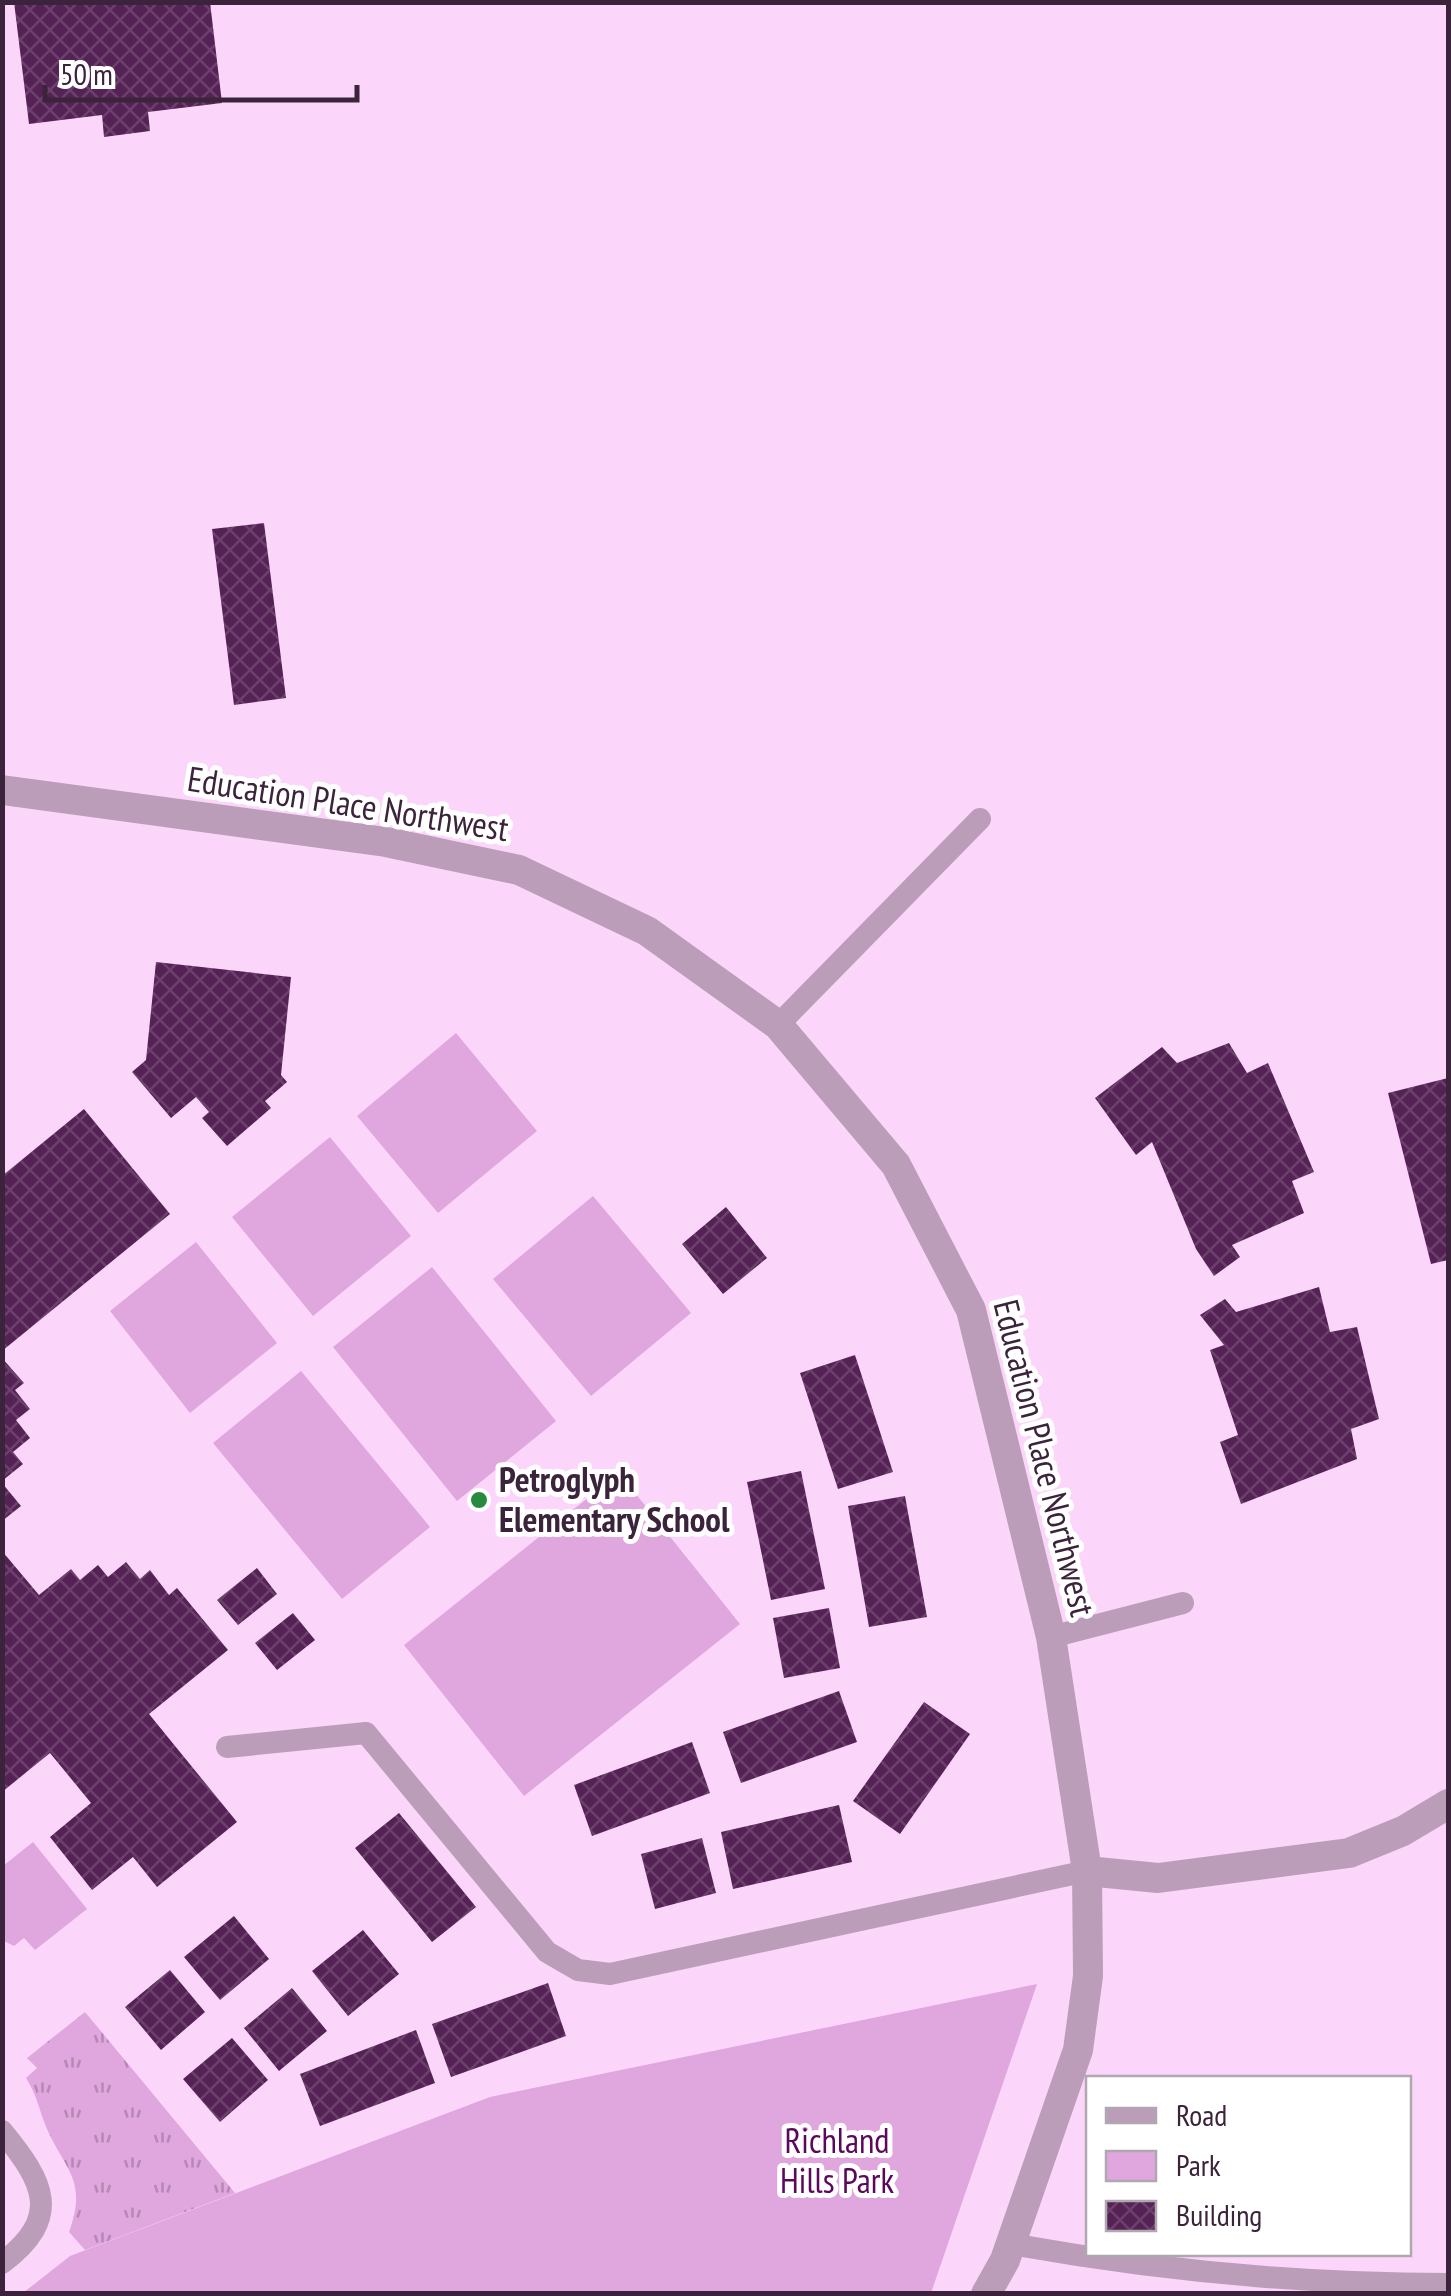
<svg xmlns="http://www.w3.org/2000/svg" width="1451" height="2296" font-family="'PT Sans Narrow',sans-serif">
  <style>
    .grass { fill: url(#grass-tufts) }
    .green { fill: #e0a6de }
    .building { fill: url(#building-cross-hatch) }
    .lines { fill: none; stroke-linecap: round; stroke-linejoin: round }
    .service { stroke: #bb9dba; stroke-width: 22 }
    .minor { stroke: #bb9dba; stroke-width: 30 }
    .poi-dot { fill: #278a3e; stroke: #fff; stroke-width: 4 }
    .labels { text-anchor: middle; stroke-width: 10; stroke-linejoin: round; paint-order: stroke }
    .street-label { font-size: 35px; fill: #3b243b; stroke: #fff }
    .poi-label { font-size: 35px; font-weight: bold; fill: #3b243b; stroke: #fff; text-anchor: start }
    .park-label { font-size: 35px; fill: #5b075c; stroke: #fff }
  </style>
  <defs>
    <pattern id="grass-tufts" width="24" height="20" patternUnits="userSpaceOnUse" patternTransform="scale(2.5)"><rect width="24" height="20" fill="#e0a6de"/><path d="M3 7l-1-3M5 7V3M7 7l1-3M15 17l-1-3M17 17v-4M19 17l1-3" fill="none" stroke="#b787b5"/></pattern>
    <pattern id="building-cross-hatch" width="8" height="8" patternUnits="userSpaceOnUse" patternTransform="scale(2.5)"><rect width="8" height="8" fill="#525"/><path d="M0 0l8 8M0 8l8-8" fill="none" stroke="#6b416b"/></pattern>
  </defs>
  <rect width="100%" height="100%" fill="#fcd6fa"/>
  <path class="grass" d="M85 2012 235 2193 85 2250 69 2232C88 2180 65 2170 47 2129 39 2110 37 2095 26 2078L37 2068 27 2058Z"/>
  <path class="green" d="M456 1033 537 1131 438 1213 357 1116Z
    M330 1137 411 1236 313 1316 232 1217Z
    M593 1196 691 1313 591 1396 493 1279Z
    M196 1242 277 1343 190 1413 110 1311Z
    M432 1267 556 1421 457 1501 333 1347Z
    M301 1371 430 1527 342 1599 213 1443Z
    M619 1473 740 1624 524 1796 404 1645Z
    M33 1842 87 1909 35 1950 24 1938 14 1946 2 1940 3 1866Z
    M1037 1984 931 2293H23L70 2256 490 2097Z"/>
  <path class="building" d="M14 2H210L222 103 148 112 150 131 104 137 102 115 29 124Z
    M264 523 286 698 234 705 212 529Z
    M156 962 291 977 281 1075 287 1082 265 1101 271 1108 227 1146 202 1118 209 1112 196 1097 171 1118 132 1072 146 1060Z
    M1229 1043 1247 1073 1268 1063 1314 1172 1292 1181 1304 1213 1232 1245 1240 1257 1214 1276 1196 1249 1152 1142 1136 1155 1095 1098 1162 1047 1177 1063Z
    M1448 1078V1260L1431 1264 1388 1093Z
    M84 1109 170 1214 2 1351V1176Z
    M726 1207 767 1258 723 1294 682 1244Z
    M1319 1287 1330 1332 1357 1327 1379 1419 1351 1429 1357 1459 1241 1504 1220 1442 1238 1435 1210 1350 1224 1345 1200 1315 1225 1299 1236 1312Z
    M855 1355 893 1472 838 1489 800 1373Z
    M2 1358 24 1383 15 1390 30 1409 16 1420 30 1438 13 1452 23 1464 2 1481Z
    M801 1471 825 1589 771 1600 747 1482Z
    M2 1483 21 1506 2 1521Z
    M905 1496 927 1617 869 1627 848 1506Z
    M2 1551 39 1595 71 1569 80 1580 98 1565 108 1577 126 1562 140 1579 150 1570 169 1595 177 1588 228 1650 149 1714 237 1822 157 1887 133 1857 92 1890 50 1837 91 1803 50 1753 2 1792Z
    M257 1568 277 1594 238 1625 217 1600Z
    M829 1608 840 1668 784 1678 773 1618Z
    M293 1613 315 1640 277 1670 255 1643Z
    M839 1691 857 1742 741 1783 723 1732Z
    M924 1702 970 1734 900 1834 853 1801Z
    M692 1742 710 1793 592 1836 574 1785Z
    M839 1805 852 1862 733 1889 721 1832Z
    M399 1813 476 1907 432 1942 355 1848Z
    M702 1838 716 1893 655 1909 641 1854Z
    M234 1916 269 1959 220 2000 184 1957Z
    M363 1930 399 1974 348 2016 312 1971Z
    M170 1970 205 2012 161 2050 125 2007Z
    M548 1983 566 2036 451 2077 432 2024Z
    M292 1988 327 2031 279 2071 244 2028Z
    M416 2030 435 2083 320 2126 300 2074Z
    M232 2038 268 2080 220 2122 183 2079Z"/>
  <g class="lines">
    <path class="service" d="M778 1025 980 819
      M1051 1637 1183 1603
      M227 1747 366 1733 547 1952 578 1970 610 1974 1087 1871
      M2 2131C44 2182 63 2217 2 2263
      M1011 2244C1154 2270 1303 2284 1448 2284"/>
    <path class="minor" d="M2 790 386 842 519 870 647 931 778 1025 896 1165 971 1310 1051 1637 1087 1871 1088 1976 1078 2050 1005 2260 986 2294
      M1087 1871 1158 1878 1349 1853 1403 1831 1448 1804"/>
  </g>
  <circle class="poi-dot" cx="479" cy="1500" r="10"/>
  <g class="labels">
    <g class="street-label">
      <text transform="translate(348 804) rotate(9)" y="12">Education Place Northwest</text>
      <text transform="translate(1044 1458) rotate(76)" y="12">Education Place Northwest</text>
    </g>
    <g class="poi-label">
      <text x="499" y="1492">Petroglyph<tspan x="499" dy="40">Elementary School</tspan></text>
    </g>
    <g class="park-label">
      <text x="837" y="2153">Richland<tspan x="837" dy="40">Hills Park</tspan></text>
    </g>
  </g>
  <rect width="1451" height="2296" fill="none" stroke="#3b243b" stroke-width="10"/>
  <rect x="1086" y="2076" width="325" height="180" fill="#ffffff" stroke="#b1a7b1" stroke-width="2.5"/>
  <rect x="1106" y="2108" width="50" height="15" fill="#bb9dba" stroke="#b1a7b1" stroke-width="2.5"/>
  <text x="1176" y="2126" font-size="30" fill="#3b243b">Road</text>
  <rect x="1106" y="2151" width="50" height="30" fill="#e0a6de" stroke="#b1a7b1" stroke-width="2.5"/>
  <text x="1176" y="2176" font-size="30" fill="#3b243b">Park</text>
  <rect x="1106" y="2201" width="50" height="30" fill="url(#building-cross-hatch)" stroke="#b1a7b1" stroke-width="2.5"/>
  <text x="1176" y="2226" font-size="30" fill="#3b243b">Building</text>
  <path d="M45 85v15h312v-15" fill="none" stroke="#3b243b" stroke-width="5"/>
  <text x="60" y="85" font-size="30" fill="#3b243b" stroke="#ffffff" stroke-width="8" paint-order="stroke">50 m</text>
</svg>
